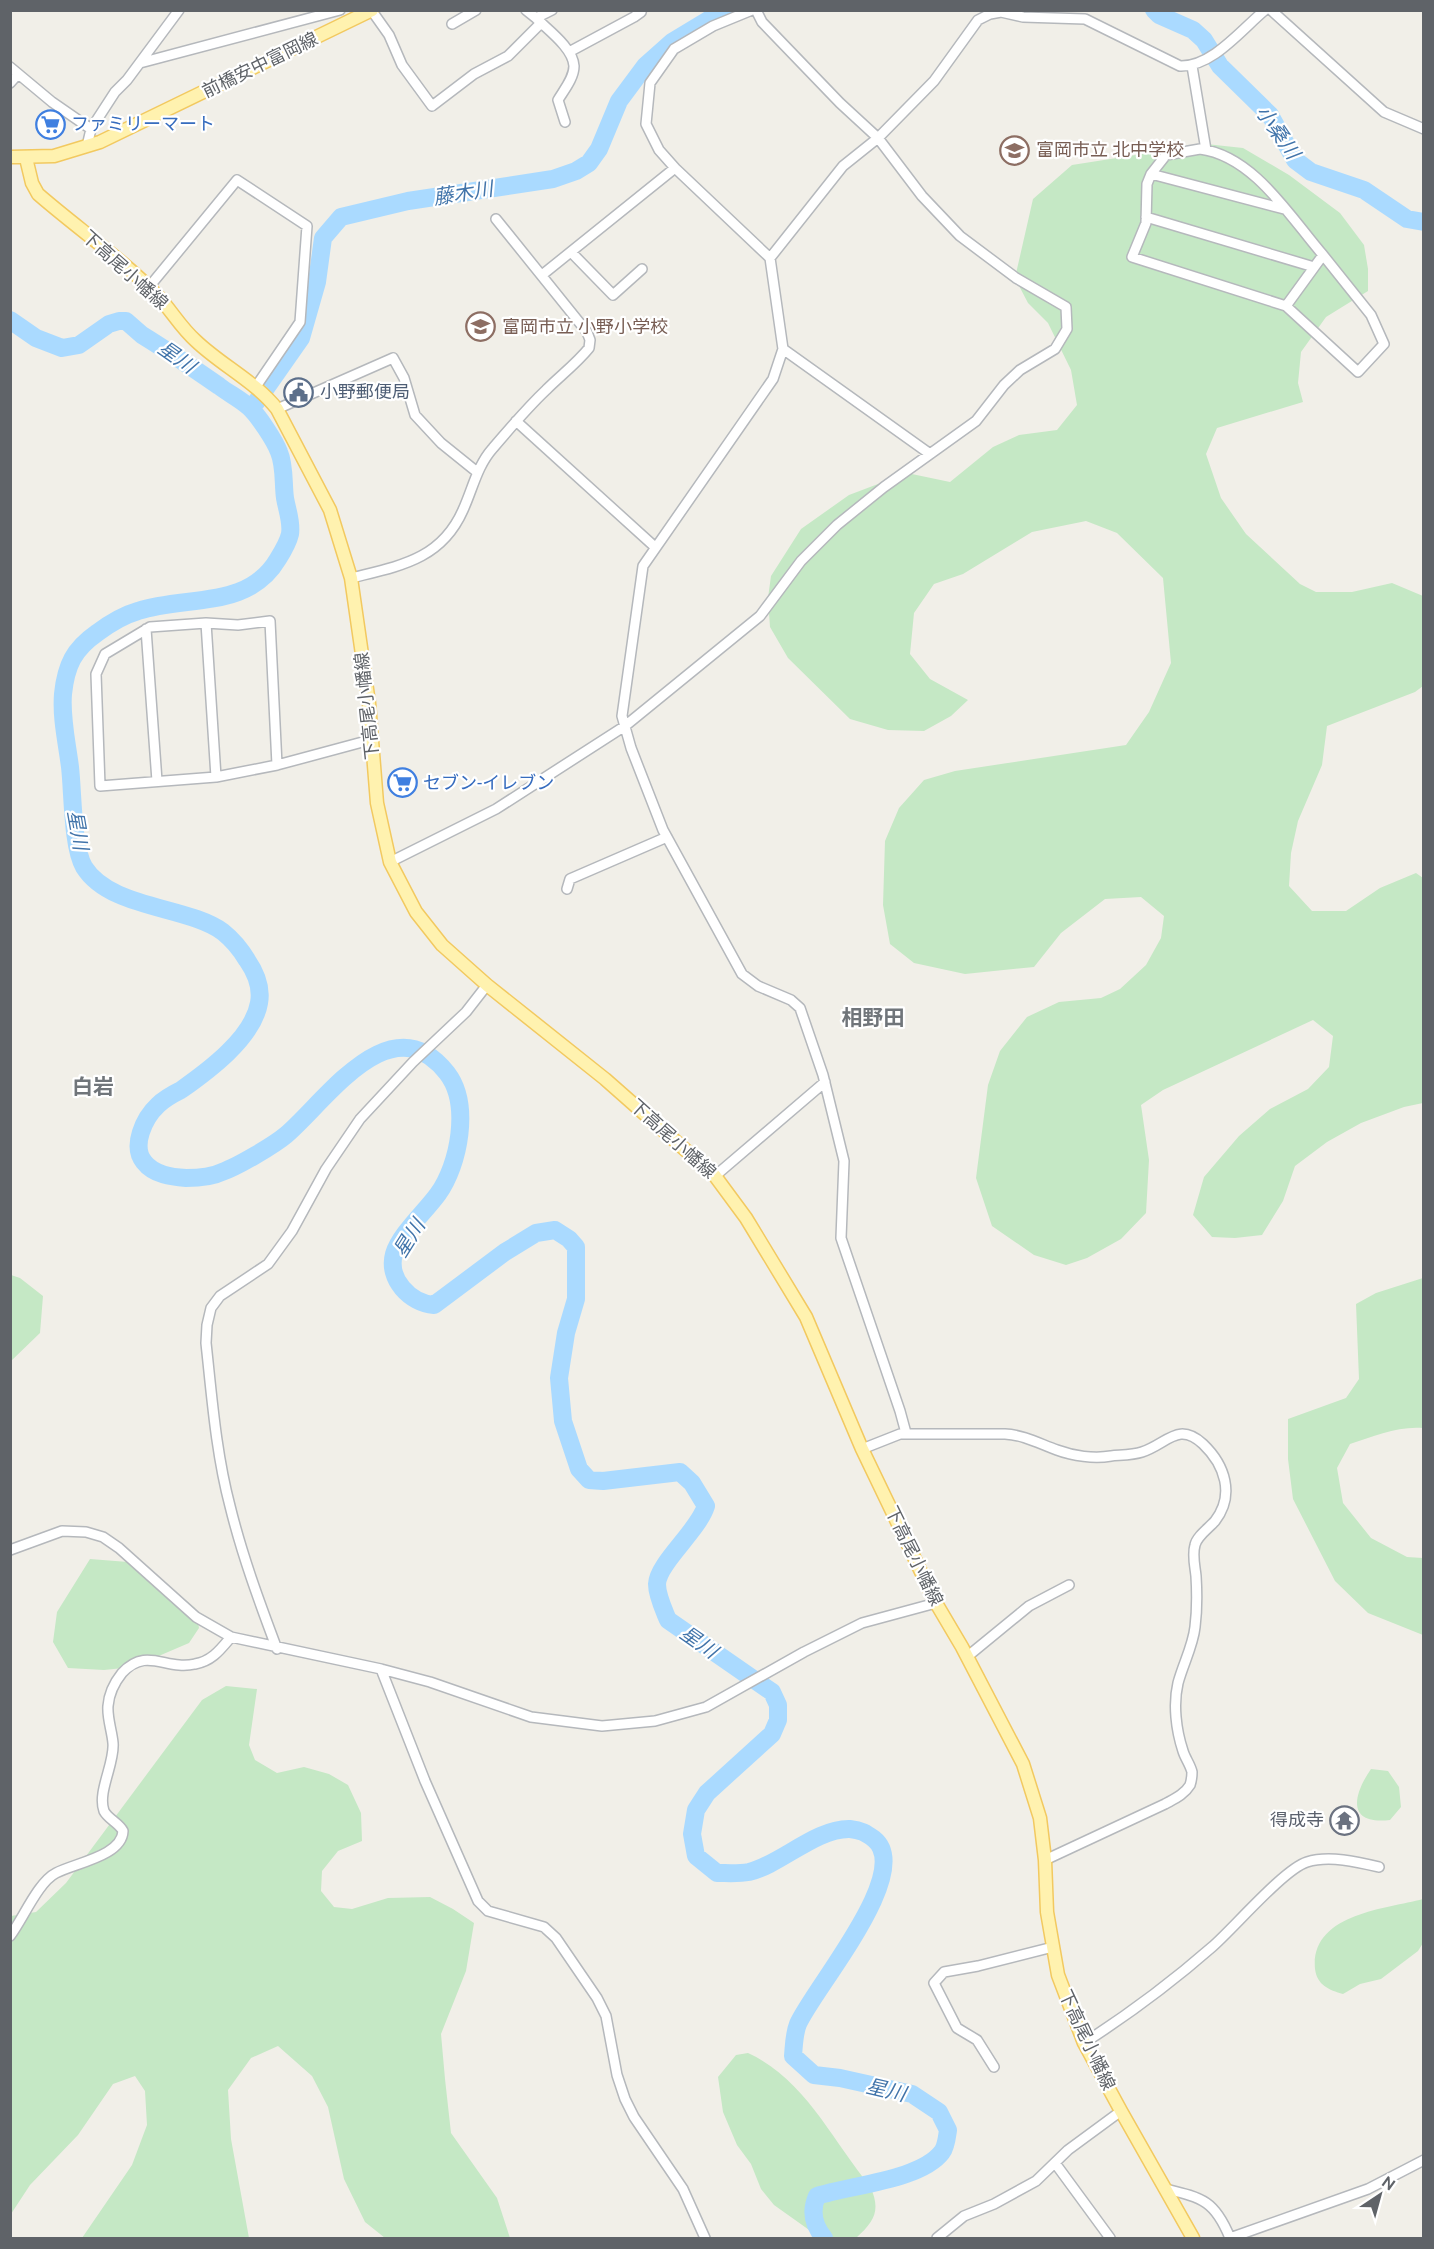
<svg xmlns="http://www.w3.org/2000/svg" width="1434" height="2249" font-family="Ubuntu,'Noto Sans JP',sans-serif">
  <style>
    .green { fill: #c5e8c5 }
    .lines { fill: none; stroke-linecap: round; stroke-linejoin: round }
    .river { stroke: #aadaff; stroke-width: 18 }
    .minor-casing { stroke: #b5b8bc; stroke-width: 12 }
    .major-casing { stroke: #f2c960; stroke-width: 15 }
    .minor { stroke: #fff; stroke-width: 9 }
    .major { stroke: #fff2af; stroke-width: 12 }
    .labels { text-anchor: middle; stroke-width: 4.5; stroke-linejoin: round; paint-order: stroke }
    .street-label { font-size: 18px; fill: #5f6368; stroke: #fff }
    .shop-label { font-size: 18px; fill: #366cbe; stroke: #fff; text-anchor: start }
    .education-label { font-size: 18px; fill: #785e54; stroke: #fff; text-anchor: start }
    .service-label { font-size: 18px; fill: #4e5e75; stroke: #fff; text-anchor: start }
    .worship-label { font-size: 18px; fill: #5b616d; stroke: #fff; text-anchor: end }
    .water-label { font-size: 20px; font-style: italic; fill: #4174aa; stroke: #fff }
    .quarter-label { font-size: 21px; font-weight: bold; fill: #70757a; stroke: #fff }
  </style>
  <rect width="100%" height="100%" fill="#f1efe8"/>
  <path class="green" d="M1206 144 1243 148 1289 175 1340 213 1364 245 1368 269V291L1326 317 1301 352 1298 383 1303 402 1217 428 1206 454 1221 498 1246 534 1300 584 1316 592H1352L1392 583 1423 596V686L1415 692 1327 726 1322 765 1298 821 1291 853 1289 886 1312 911H1346L1380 888 1416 873 1423 878V1103L1404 1107 1361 1123 1327 1142 1295 1166 1283 1201 1262 1235 1235 1238 1212 1237 1193 1215 1204 1177 1239 1136 1270 1109 1308 1089 1329 1067 1333 1036 1313 1020 1163 1090 1141 1105 1149 1160 1146 1213 1121 1239 1087 1258 1066 1265 1034 1255 992 1226 976 1178 988 1085 1000 1051 1027 1017 1059 1002 1101 998 1120 989 1146 965 1161 938 1164 916 1141 897 1105 899 1061 933 1034 967 965 974 914 963 890 944 883 905 885 841 899 808 924 780 955 771 1126 745 1149 712 1171 663 1163 578 1117 533 1086 521 1032 532 963 574 934 584 914 613 910 654 930 679 968 700 951 716 924 731 888 730 850 719 788 658 770 627 768 598 771 576 801 529 849 495 907 473 950 482 993 447 1019 435 1057 430 1077 405 1071 370 1048 323 1028 303 1015 278 1033 199 1072 165Z
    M11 1275 20 1278 43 1296 40 1333 11 1361Z
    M1423 1278V1428C1398 1426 1374 1436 1350 1444L1337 1468 1343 1503 1371 1538 1407 1557 1423 1558V1635L1368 1613 1335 1581 1293 1499 1288 1459V1419L1346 1398 1359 1379 1356 1304 1376 1293Z
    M90 1559 128 1562 167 1585 195 1608 199 1628 189 1643 133 1667 104 1670 68 1668 53 1642 57 1612Z
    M226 1686 257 1689 249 1745 255 1760 277 1773 304 1767 329 1774 348 1785 361 1813 362 1841 338 1851 322 1871 321 1891 334 1907 352 1909 388 1898 430 1897 453 1909 474 1923 466 1971 441 2034 445 2079 451 2133 497 2198 510 2238H385L365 2222 344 2179 328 2107 312 2076 278 2046 251 2058 228 2090 231 2139 249 2238H82L132 2165 147 2125 145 2091 135 2076 113 2084 78 2135 30 2185 11 2214V1916L36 1912 66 1883 202 1700Z
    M1371 1769 1388 1771 1399 1787 1401 1807 1390 1820C1346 1825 1353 1795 1371 1769Z
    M1423 1899V1943L1418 1951 1381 1979 1360 1984 1343 1994C1329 1990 1317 1985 1315 1969 1310 1914 1385 1909 1423 1899Z
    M748 2053C805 2079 832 2140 870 2186 881 2210 875 2221 856 2238L831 2237 812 2232 774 2205 761 2189 751 2164 737 2145 723 2112 718 2077 736 2055Z"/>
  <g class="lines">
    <path class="river" d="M1154 10 1159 15 1193 30 1204 40 1220 66 1270 115 1295 160 1311 172 1364 190 1407 219 1424 222
      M10 320 36 338 62 348 79 345 109 324 119 321H126L142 335C168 351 193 368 219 386 228 393 240 399 249 407 258 415 275 441 279 452 285 466 283 484 285 498 287 510 292 522 290 534 288 543 283 551 278 559 248 610 187 595 138 611 124 615 109 624 97 633 74 649 66 665 63 694 61 718 67 743 70 767 73 792 72 846 84 867 110 909 188 906 223 932 233 940 241 950 247 960 256 973 262 987 259 1003 253 1038 208 1071 181 1090 173 1094 164 1099 158 1105 144 1118 131 1146 144 1162 154 1175 172 1177 186 1178 197 1178 212 1177 222 1172 237 1167 274 1145 286 1135 327 1100 391 1002 447 1073 471 1104 459 1165 438 1194 425 1212 400 1234 394 1254 387 1279 410 1303 434 1305L505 1252 536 1233 555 1230 569 1239 576 1247V1299L566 1333 559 1378 563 1421 579 1469 589 1480 603 1481 680 1472 692 1483 706 1506C698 1531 658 1563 657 1584 657 1596 664 1610 668 1620L772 1692 778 1705V1720L772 1734 707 1793 696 1810 692 1834 696 1856 717 1873C727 1873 738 1874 749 1872 780 1865 816 1828 850 1829 861 1830 866 1833 874 1839 915 1872 813 1989 798 2024 794 2034 794 2045 793 2056L814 2075 840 2078 912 2094 939 2112 948 2130C947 2137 946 2147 942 2152 921 2180 851 2185 817 2196 810 2212 814 2226 824 2238
      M252 408 301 338 317 282 323 238 341 217 408 201 553 179 576 171 589 163 599 149 619 101 645 66 672 42 725 10"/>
    <defs>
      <path id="minor" d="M526 10 536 18 552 10
        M1271 10 1384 112 1424 129
        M372 11 389 35 402 65 432 106 474 74 508 56 541 23
        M536 18C548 30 573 48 574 66 574 78 564 90 558 100L565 122
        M452 24 476 10
        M569 52 634 17 641 12 640 10
        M140 63 340 10
        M1192 66 1206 150
        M10 67 52 102 91 129 87 146
        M10 83 18 74
        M91 129 115 92 127 80 179 10
        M1200 149C1254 156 1290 217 1323 255L1286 306 1132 257 1146 223 1147 184 1151 174 1166 155Z
        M675 168 659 150 646 124 650 83 674 49 713 26 752 10
        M1151 174 1284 209
        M1146 217 1314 267
        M571 252 613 295 642 269
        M770 258 843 166 878 138 934 81 978 20 990 14 1001 12 1023 17 1085 19 1180 66C1212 67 1241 30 1265 10
        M542 275 675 168 770 258 783 349 773 379 643 566 622 716 631 748 663 830 742 974 758 986 791 1000 800 1008 823 1075 844 1161 841 1238 900 1411 906 1433
        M149 287 237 180 307 226 300 322 255 388
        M1286 306 1358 372 1384 344 1371 315 1323 255
        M783 349 930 454
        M277 409 393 358 404 378 415 415 441 443 477 472
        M516 421 655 547
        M351 578C399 566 441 560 463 510 473 488 477 466 493 448 510 428 527 408 546 390 560 376 577 363 589 348L590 340 587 332 496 219
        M270 621 277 765 216 777 100 786 96 674 105 654 150 627 206 623 238 625Z
        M206 623 216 777
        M146 629 157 781
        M277 765 370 740
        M390 862 496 809 625 726 760 616 801 561 837 525 884 487 976 421 1004 385 1020 370 1055 349 1067 329 1066 307 1016 278 960 236 922 196 878 138 840 103 762 22 756 10
        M567 889 570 879 667 837
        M715 1176 825 1082
        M862 1449 900 1434H1005C1024 1435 1040 1444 1057 1450 1073 1456 1094 1459 1111 1456 1121 1455 1133 1455 1142 1452 1167 1444 1178 1421 1203 1444 1225 1465 1235 1495 1215 1521 1209 1528 1197 1536 1195 1545 1192 1555 1195 1566 1196 1576 1197 1592 1197 1611 1195 1627 1193 1646 1183 1664 1178 1683 1173 1704 1176 1730 1183 1751 1185 1758 1190 1764 1192 1772 1192 1775 1191 1782 1190 1785 1184 1795 1174 1799 1165 1804L1045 1860
        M10 1550 62 1531 86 1532 103 1537 119 1548 196 1617 231 1637 381 1669 430 1682 531 1717 602 1726 655 1721 706 1707 804 1652 862 1623 936 1603
        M277 1649C259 1601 242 1555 230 1506 216 1453 212 1398 206 1343L207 1325 211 1308 220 1296 268 1264 292 1231 326 1169 360 1119 413 1062 466 1012 487 985
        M968 1656 1029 1606 1069 1585
        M381 1669 425 1781 478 1901 488 1911 544 1927 556 1938 597 1998 606 2016 617 2075 625 2099 634 2117 683 2189 705 2238
        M10 1936C23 1919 38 1882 56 1873 75 1863 122 1856 123 1831 119 1823 108 1819 104 1811 97 1792 115 1763 113 1743 112 1731 107 1718 108 1706 109 1693 114 1683 122 1673 147 1646 166 1671 195 1664 212 1661 220 1650 231 1637
        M1084 2043C1129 2014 1172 1982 1212 1947 1233 1929 1284 1869 1307 1862 1329 1855 1358 1862 1379 1867
        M994 2067 977 2040 957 2028 934 1983 944 1972 978 1966 1053 1947
        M1055 2163 1110 2238
        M1166 2189C1203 2198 1215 2201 1230 2238
        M937 2238 964 2216 994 2204 1036 2181 1068 2150 1121 2111
        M1230 2238 1368 2189 1424 2160"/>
      <path id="major" d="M10 157 54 156 100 142 372 10
        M26 158 32 183 38 194C77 228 121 258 157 295 171 310 181 328 196 341 221 365 256 382 277 409L330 510 351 578 369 703 377 803 390 862 416 912 442 945 487 985 605 1079 715 1176 746 1218 806 1317 862 1449 936 1603 962 1647 1023 1764 1040 1818 1045 1860 1047 1912 1058 1975 1084 2043 1121 2111 1193 2238"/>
    </defs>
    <use href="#minor" class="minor-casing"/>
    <use href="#major" class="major-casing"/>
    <use href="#minor" class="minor"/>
    <use href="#major" class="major"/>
  </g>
  <defs>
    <symbol id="supermarket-ring" viewBox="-11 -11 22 22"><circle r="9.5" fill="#fff" stroke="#3f7fe0" stroke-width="1.5"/><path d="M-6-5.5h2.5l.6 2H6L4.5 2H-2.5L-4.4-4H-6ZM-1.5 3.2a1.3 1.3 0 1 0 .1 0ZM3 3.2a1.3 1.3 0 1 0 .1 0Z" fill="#3f7fe0"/></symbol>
    <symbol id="school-ring" viewBox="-11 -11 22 22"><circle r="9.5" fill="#fff" stroke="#8d6e63" stroke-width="1.5"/><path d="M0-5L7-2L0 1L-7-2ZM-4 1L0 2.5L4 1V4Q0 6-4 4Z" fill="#8d6e63"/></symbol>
    <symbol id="civic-ring" viewBox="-11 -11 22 22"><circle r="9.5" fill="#fff" stroke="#5c6f8a" stroke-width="1.5"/><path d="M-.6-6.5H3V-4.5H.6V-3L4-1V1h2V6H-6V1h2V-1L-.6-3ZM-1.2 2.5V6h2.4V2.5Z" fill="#5c6f8a"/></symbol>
    <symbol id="temple-ring" viewBox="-11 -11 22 22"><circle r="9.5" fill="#fff" stroke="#6b7280" stroke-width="1.5"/><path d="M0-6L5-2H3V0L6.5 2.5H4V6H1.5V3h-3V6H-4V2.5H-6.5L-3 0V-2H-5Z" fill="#6b7280"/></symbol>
  </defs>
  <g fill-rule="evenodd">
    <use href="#supermarket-ring" x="34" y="108" width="33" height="33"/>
    <use href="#school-ring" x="998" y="134" width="33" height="33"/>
    <use href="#school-ring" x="464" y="310" width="33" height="33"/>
    <use href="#civic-ring" x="282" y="376" width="33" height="33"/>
    <use href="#supermarket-ring" x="386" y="766" width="33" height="33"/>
    <use href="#temple-ring" x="1328" y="1804" width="33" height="33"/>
  </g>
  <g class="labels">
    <g class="street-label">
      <text transform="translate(260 65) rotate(-26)" y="6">前橋安中富岡線</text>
      <text transform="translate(125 270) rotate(42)" y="6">下高尾小幡線</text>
      <text transform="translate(367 706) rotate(-96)" y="6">下高尾小幡線</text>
      <text transform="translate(673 1139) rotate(42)" y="6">下高尾小幡線</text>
      <text transform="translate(914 1556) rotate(64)" y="6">下高尾小幡線</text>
      <text transform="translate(1087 2040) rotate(65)" y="6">下高尾小幡線</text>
    </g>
    <g class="shop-label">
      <text x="71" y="130">ファミリーマート</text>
      <text x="423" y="789">セブン-イレブン</text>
    </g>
    <g class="education-label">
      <text x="1036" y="156">富岡市立 北中学校</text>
      <text x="502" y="333">富岡市立 小野小学校</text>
    </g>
    <g class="service-label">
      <text x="320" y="398">小野郵便局</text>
    </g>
    <g class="worship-label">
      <text x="1324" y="1826">得成寺</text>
    </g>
    <g class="water-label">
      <text transform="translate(1278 132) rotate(55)" y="7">小桑川</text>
      <text transform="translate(463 193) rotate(-9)" y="7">藤木川</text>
      <text transform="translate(177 357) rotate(35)" y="7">星川</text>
      <text transform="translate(78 830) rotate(80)" y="7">星川</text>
      <text transform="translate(409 1238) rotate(-58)" y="7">星川</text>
      <text transform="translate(699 1642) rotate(35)" y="7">星川</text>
      <text transform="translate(886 2090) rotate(13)" y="7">星川</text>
    </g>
    <g class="quarter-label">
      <text x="873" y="1025">相野田</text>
      <text x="93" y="1094">白岩</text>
    </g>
  </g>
  <rect width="1434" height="2249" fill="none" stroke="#5f6368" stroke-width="24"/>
  <g transform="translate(1380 2195) rotate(36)" stroke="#ffffff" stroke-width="4.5" paint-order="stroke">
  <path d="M0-4.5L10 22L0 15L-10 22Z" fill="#5f6368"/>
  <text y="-9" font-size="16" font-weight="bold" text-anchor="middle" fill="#5f6368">N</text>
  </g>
</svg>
